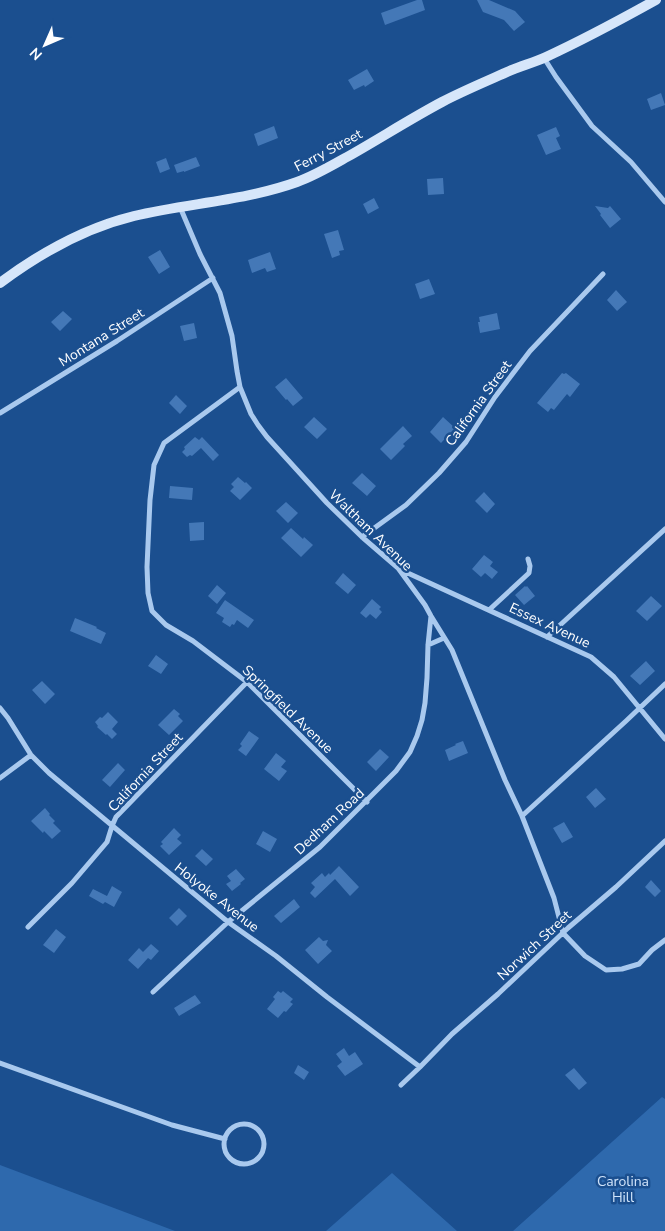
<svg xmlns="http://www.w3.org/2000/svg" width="665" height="1231" font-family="'Nunito Sans',sans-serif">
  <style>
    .green { fill: #2e69ad }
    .building { fill: #4478b7 }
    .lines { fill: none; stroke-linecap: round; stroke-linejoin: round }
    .street { stroke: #a9c9ee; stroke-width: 5 }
    .secondary { stroke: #d6e6fa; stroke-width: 10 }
    .labels { text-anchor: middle; stroke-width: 5; stroke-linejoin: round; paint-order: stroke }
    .street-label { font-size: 14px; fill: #fff; stroke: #1b4f8f }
    .park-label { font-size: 14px; fill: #cfe3fa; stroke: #1b4f8f }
  </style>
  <rect width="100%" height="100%" fill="#1b4f8f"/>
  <path class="green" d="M662 1097 665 1099V1231H513Z
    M0 1165 175 1231H0Z
    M392 1173 457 1231H326Z"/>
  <path class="building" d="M417 0H422L425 10 385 25 381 13Z
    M477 0H489L515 11 525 22 514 31 504 20 483 12Z
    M367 69 374 81 365 87 364 85 354 90 348 80Z
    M661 93 665 105 651 110 647 99Z
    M274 126 278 138 258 146 254 134Z
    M556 127 560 136 556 138 561 149 546 155 537 135Z
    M196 157 200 166 184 172V171L177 173 174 165Z
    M166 158 170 169 160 173 156 162Z
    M443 178 444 194 428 195 427 179Z
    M374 198 379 208 368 214 363 204Z
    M595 206 608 208 610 206 621 219 610 228 600 215 601 214Z
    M338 230 344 250 339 251 340 255 332 258 324 234Z
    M160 250 170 267 159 274 148 257Z
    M270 252 276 269 267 272 265 268 252 273 248 260Z
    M429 279 435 294 420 299 415 284Z
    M616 290 627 302 617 311 607 300Z
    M63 311 72 319 60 331 51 322Z
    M497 313 500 329 480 333 478 322H480L479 317Z
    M194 323 197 338 184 341 180 326Z
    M562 373 564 374 566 373 580 384 570 397 567 394 554 410 551 408 548 412 537 403Z
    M286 378 303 398 293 406 287 399 286 400 275 387Z
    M176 395 187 406 180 414 169 403Z
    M314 417 327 429 317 439 304 427Z
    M443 417 455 428 441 443 430 432Z
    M403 426 412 436 403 444 405 446 391 460 380 449Z
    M195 437 199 440 202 437 219 455 213 461 201 448 192 456 190 455 187 457 182 452 185 449 184 447Z
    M362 473 376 486 367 496 352 483Z
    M238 477 245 483 246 482 252 488 240 500 230 491 234 487 231 484Z
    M170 486 193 488 192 500 169 498Z
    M484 492 495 504 487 513 475 501Z
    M286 502 298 513 288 523 276 511Z
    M204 522V540L190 541 189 523Z
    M291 528 303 539 304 537 313 545 301 557 281 538Z
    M484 555 493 562 490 566 498 572 492 579 485 573 481 577 472 569Z
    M343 573 356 585 348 594 335 583Z
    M217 585 226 593 217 604 208 596Z
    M525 586 526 587 527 586 535 596 524 605 515 595Z
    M651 596 662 606 647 621 636 611Z
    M372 599 381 607 379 609 382 612 376 619 370 614 366 618 360 613Z
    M225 600 254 620 248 628 237 620 234 625 232 624 230 627 222 622 224 618 216 613Z
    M75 618 97 627 96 628 106 633 101 644 70 631Z
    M156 655 168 664 161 674 148 666Z
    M646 661 655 671 640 685 630 676Z
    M42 681 55 694 45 704 32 690Z
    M174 709 180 714 178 716 183 721 169 735 158 725Z
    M108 712 118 722 112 729 117 734 112 739 107 734 106 735 97 727 98 726 95 722 100 717 102 718Z
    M249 731 259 738 246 756 238 750 242 746 240 744Z
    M463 741 468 753 449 761 445 750 456 745 455 744Z
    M380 749 389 757 376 771 367 762Z
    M276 753 286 761 281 767 287 771 279 781 264 769Z
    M118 763 125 770 110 787 102 780Z
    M596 788 606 799 595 808 586 797Z
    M45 808 50 814 49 815 55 821 53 823 61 831 52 839 44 831 43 833 31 821Z
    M564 822 573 837 562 843 553 828Z
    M174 828 181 835 177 839 182 843 169 855 160 846 163 844 161 842Z
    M263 831 277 839 270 852 256 844Z
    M202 849 213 859 206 866 195 856Z
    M339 866 359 887 350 896 335 879 315 898 310 893 315 887 311 883 322 873 325 877 329 873 330 875Z
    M236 869 245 879 240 883 241 884 232 891 226 884 231 881 227 876Z
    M651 880 661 891 655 897 645 887Z
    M112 886 122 892 114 907 105 902 103 904 89 896 93 889 107 896Z
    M294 899 300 907 281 923 274 916Z
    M179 908 187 916 177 926 169 918Z
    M56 929 66 937 54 953 43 945Z
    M319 937 323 941 328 940 326 945 332 951 318 964 305 950Z
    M151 944 159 951 151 960 148 958 138 969 128 960 139 948 143 952Z
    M278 991 281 993 283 991 293 999 290 1002 293 1004 286 1012 284 1011 278 1018 267 1009 275 999 273 997Z
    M195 995 201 1003 179 1016 174 1008Z
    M344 1048 349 1056 355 1052 363 1064 345 1076 337 1066 342 1062 336 1054Z
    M298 1065 309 1072 304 1080 294 1073Z
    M574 1068 587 1083 579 1090 565 1075Z"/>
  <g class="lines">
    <path class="street" d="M544 58 556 77 592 126 631 162 665 202
      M180 207 200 254 220 293 232 336 237 371 240 387 251 414 258 425 267 437 327 503 362 537 398 568 425 605 431 616 452 650 505 780 522 816 554 898 563 933 585 956 606 970 622 969 639 964 652 950 665 940
      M240 387 164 443 154 465 150 500 147 567 148 593 152 611 166 625 193 641 247 682 367 802
      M0 413 117 341 213 278
      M362 537 406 505 439 473 466 442 495 397 530 351 603 274
      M399 569 591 657 614 677 665 739
      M489 610 529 573 530 566 528 559
      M547 637 665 529
      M428 645 444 638
      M0 708 8 718 31 755 49 773 228 922 276 956 327 997 420 1067 401 1085
      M0 778 31 755
      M522 816 626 721 665 684
      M28 927 72 883 107 842 112 826 116 817 247 682
      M153 992 228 922 320 847 396 771 410 752 417 736 422 720 425 703 427 678 428 645 431 616
      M0 1063 172 1125 225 1139
      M420 1067 452 1034 498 994 568 928 616 887 665 841
      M224 1144a20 20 0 1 1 40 0a20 20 0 1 1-40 0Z"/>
    <path class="secondary" d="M0 283C40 253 85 228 134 216 188 203 244 201 297 182 314 176 331 166 347 157 379 139 410 119 442 102 463 91 485 82 507 72 520 66 533 63 546 57 583 40 620 20 656 0"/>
  </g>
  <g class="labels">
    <g class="street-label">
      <text transform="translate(328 150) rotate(-28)" y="5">Ferry Street</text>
      <text transform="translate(101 337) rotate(-32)" y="5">Montana Street</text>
      <text transform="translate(478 403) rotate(-54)" y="5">California Street</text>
      <text transform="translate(371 530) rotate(44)" y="5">Waltham Avenue</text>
      <text transform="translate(550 625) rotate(25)" y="5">Essex Avenue</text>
      <text transform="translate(288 709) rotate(44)" y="5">Springfield Avenue</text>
      <text transform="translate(145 772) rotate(-47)" y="5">California Street</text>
      <text transform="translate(329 821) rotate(-43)" y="5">Dedham Road</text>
      <text transform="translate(217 897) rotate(38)" y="5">Holyoke Avenue</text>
      <text transform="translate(534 945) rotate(-43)" y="5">Norwich Street</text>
    </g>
    <g class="park-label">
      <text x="623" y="1186">Carolina<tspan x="623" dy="16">Hill</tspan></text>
    </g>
  </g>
  <g transform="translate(45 45) rotate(225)" stroke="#1b4f8f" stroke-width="4" paint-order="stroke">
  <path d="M0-4L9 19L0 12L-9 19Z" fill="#ffffff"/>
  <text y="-8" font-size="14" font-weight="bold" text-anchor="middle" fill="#ffffff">N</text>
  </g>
</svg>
